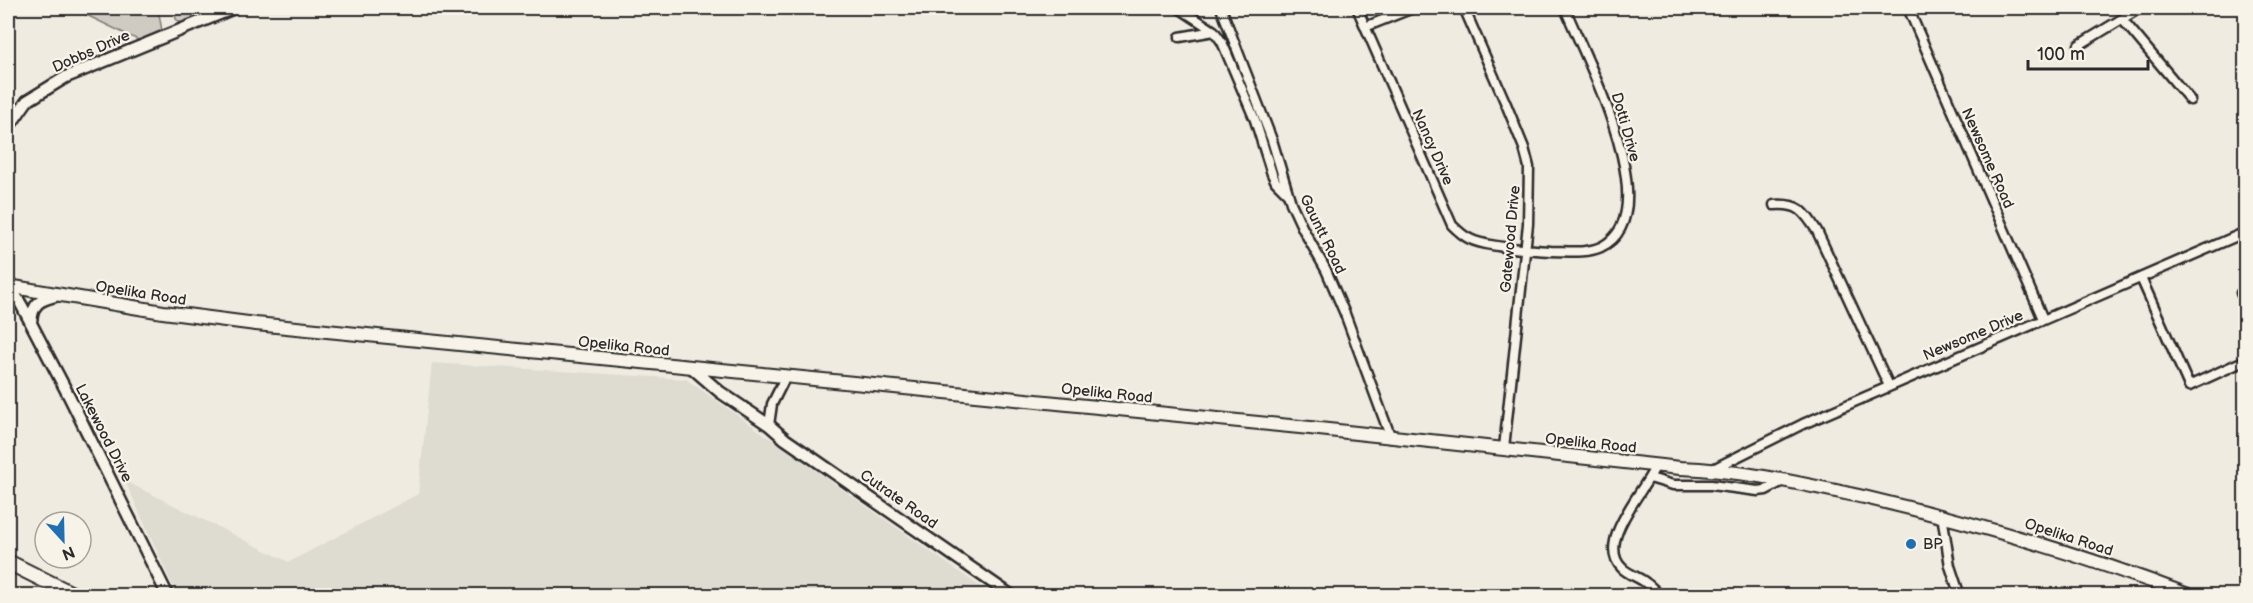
<svg xmlns="http://www.w3.org/2000/svg" width="2253" height="603" font-family="'Balsamiq Sans',sans-serif">
  <style>
    .built { fill: #dedbd1 }
    .green { fill: #cfcbc2; stroke: #7d7b76; stroke-width: 1.5 }
    .lines { fill: none; stroke-linecap: round; stroke-linejoin: round }
    .minor-casing { stroke: #2b2b2b; stroke-width: 13 }
    .tertiary-casing { stroke: #2b2b2b; stroke-width: 15 }
    .secondary-casing { stroke: #2b2b2b; stroke-width: 16 }
    .trunk-casing { stroke: #2b2b2b; stroke-width: 18 }
    .minor { stroke: #f7f3e8; stroke-width: 8 }
    .tertiary { stroke: #f7f3e8; stroke-width: 10 }
    .secondary { stroke: #f7f3e8; stroke-width: 12 }
    .trunk { stroke: #f7f3e8; stroke-width: 14 }
    .poi-dot { fill: #1f6fb2; stroke: #f7f3e8; stroke-width: 2 }
    .labels { text-anchor: middle; stroke-width: 4.5; stroke-linejoin: round; paint-order: stroke }
    .street-label { font-size: 15px; fill: #2b2b2b; stroke: #f7f3e8 }
    .poi-label { font-size: 15px; fill: #2b2b2b; stroke: #f7f3e8; text-anchor: start }
  </style>
  <rect width="100%" height="100%" fill="#efebe0"/>
  <filter id="ink" filterUnits="userSpaceOnUse"><feTurbulence type="fractalNoise" baseFrequency=".0167" numOctaves="2"/><feDisplacementMap in="SourceGraphic" scale="12" xChannelSelector="R" yChannelSelector="G"/><feConvolveMatrix kernelMatrix="1 2 1 2 8 2 1 2 1" color-interpolation-filters="sRGB"/></filter>
  <g filter="url(#ink)">
    <path class="built" d="M432 363 686 379 992 595H177L125 481 289 562 418 494Z"/>
    <path class="green" d="M72 8H158L162 31 142 42Z
      M174 8H224L182 24 176 19Z"/>
    <g class="lines">
      <defs>
        <path id="minor" d="M1179 8 1214 31 1222 42 1255 120 1272 174 1276 182 1287 193
          M1221 8 1272 140 1291 203 1303 229 1326 270 1345 314 1391 438
          M1357 8 1452 225C1457 230 1463 236 1470 239 1486 247 1532 250 1551 251 1567 251 1585 254 1601 247 1670 214 1583 54 1565 8
          M1464 8 1506 104 1524 148 1529 167 1528 224 1504 448
          M1908 8 2043 319
          M2122 19 2190 100
          M1365 27 1413 8
          M1180 37 1214 31
          M2079 45 2140 8
          M1774 205C1799 203 1804 211 1817 231L1889 386
          M2141 278 2189 386 2246 360
          M2241 293 2246 302
          M769 425 772 404 786 376
          M1656 465C1645 491 1595 542 1622 568 1629 575 1639 577 1646 583 1651 586 1655 591 1660 596
          M1713 469 1803 424 2246 232
          M1650 478 1673 485H1711L1758 491 1766 490 1783 481
          M1942 515 1950 566 1960 596"/>
        <path id="tertiary" d="M8 128 27 101 66 77 234 8
          M8 283 22 306 70 398 168 596
          M31 322C33 301 41 300 59 295
          M691 367 720 392 769 425 785 439 1012 596"/>
        <path id="secondary" d="M8 286 163 312 256 324 1310 428 1680 468C1742 470 1803 484 1864 497 1975 523 2084 555 2191 596"/>
        <path id="trunk" d="M8 562 76 596"/>
      </defs>
      <use href="#minor" class="minor-casing"/>
      <use href="#tertiary" class="tertiary-casing"/>
      <use href="#secondary" class="secondary-casing"/>
      <use href="#trunk" class="trunk-casing"/>
      <use href="#minor" class="minor"/>
      <use href="#tertiary" class="tertiary"/>
      <use href="#secondary" class="secondary"/>
      <use href="#trunk" class="trunk"/>
    </g>
  </g>
  <circle class="poi-dot" cx="1911" cy="544" r="6"/>
  <g class="labels">
    <g class="street-label">
      <text transform="translate(91 51) rotate(-24)" y="5">Dobbs Drive</text>
      <text transform="translate(1626 127) rotate(74)" y="5">Dotti Drive</text>
      <text transform="translate(1433 147) rotate(66)" y="5">Nancy Drive</text>
      <text transform="translate(1988 158) rotate(66)" y="5">Newsome Road</text>
      <text transform="translate(1323 234) rotate(64)" y="5">Gauntt Road</text>
      <text transform="translate(1510 239) rotate(-85)" y="5">Gatewood Drive</text>
      <text transform="translate(141 293) rotate(9)" y="5">Opelika Road</text>
      <text transform="translate(1973 335) rotate(-23)" y="5">Newsome Drive</text>
      <text transform="translate(624 346) rotate(6)" y="5">Opelika Road</text>
      <text transform="translate(1107 393) rotate(6)" y="5">Opelika Road</text>
      <text transform="translate(104 433) rotate(63)" y="5">Lakewood Drive</text>
      <text transform="translate(1591 443) rotate(6)" y="5">Opelika Road</text>
      <text transform="translate(899 499) rotate(35)" y="5">Cutrate Road</text>
      <text transform="translate(2069 537) rotate(18)" y="5">Opelika Road</text>
    </g>
    <g class="poi-label">
      <text x="1923" y="549">BP</text>
    </g>
  </g>
  <rect width="2253" height="603" fill="none" stroke="#f7f3e8" stroke-width="30"/>
  <rect x="15" y="15" width="2223" height="573" fill="none" stroke="#2b2b2b" stroke-width="2" filter="url(#ink)"/>
  <g transform="translate(63 540) rotate(158)"><circle r="28" fill="#f7f3e8" stroke="#a5a39c" stroke-width="1.5"/>
  <path d="M0-4.5L10 22L0 15L-10 22Z" fill="#1f6fb2"/>
  <text y="-9" font-size="16" font-weight="bold" text-anchor="middle" fill="#2b2b2b">N</text>
  </g>
  <path d="M2028 60v9h120v-9" fill="none" stroke="#2b2b2b" stroke-width="3"/>
  <text x="2037" y="60" font-size="18" fill="#2b2b2b" stroke="#f7f3e8" stroke-width="4.5" paint-order="stroke">100 m</text>
</svg>
